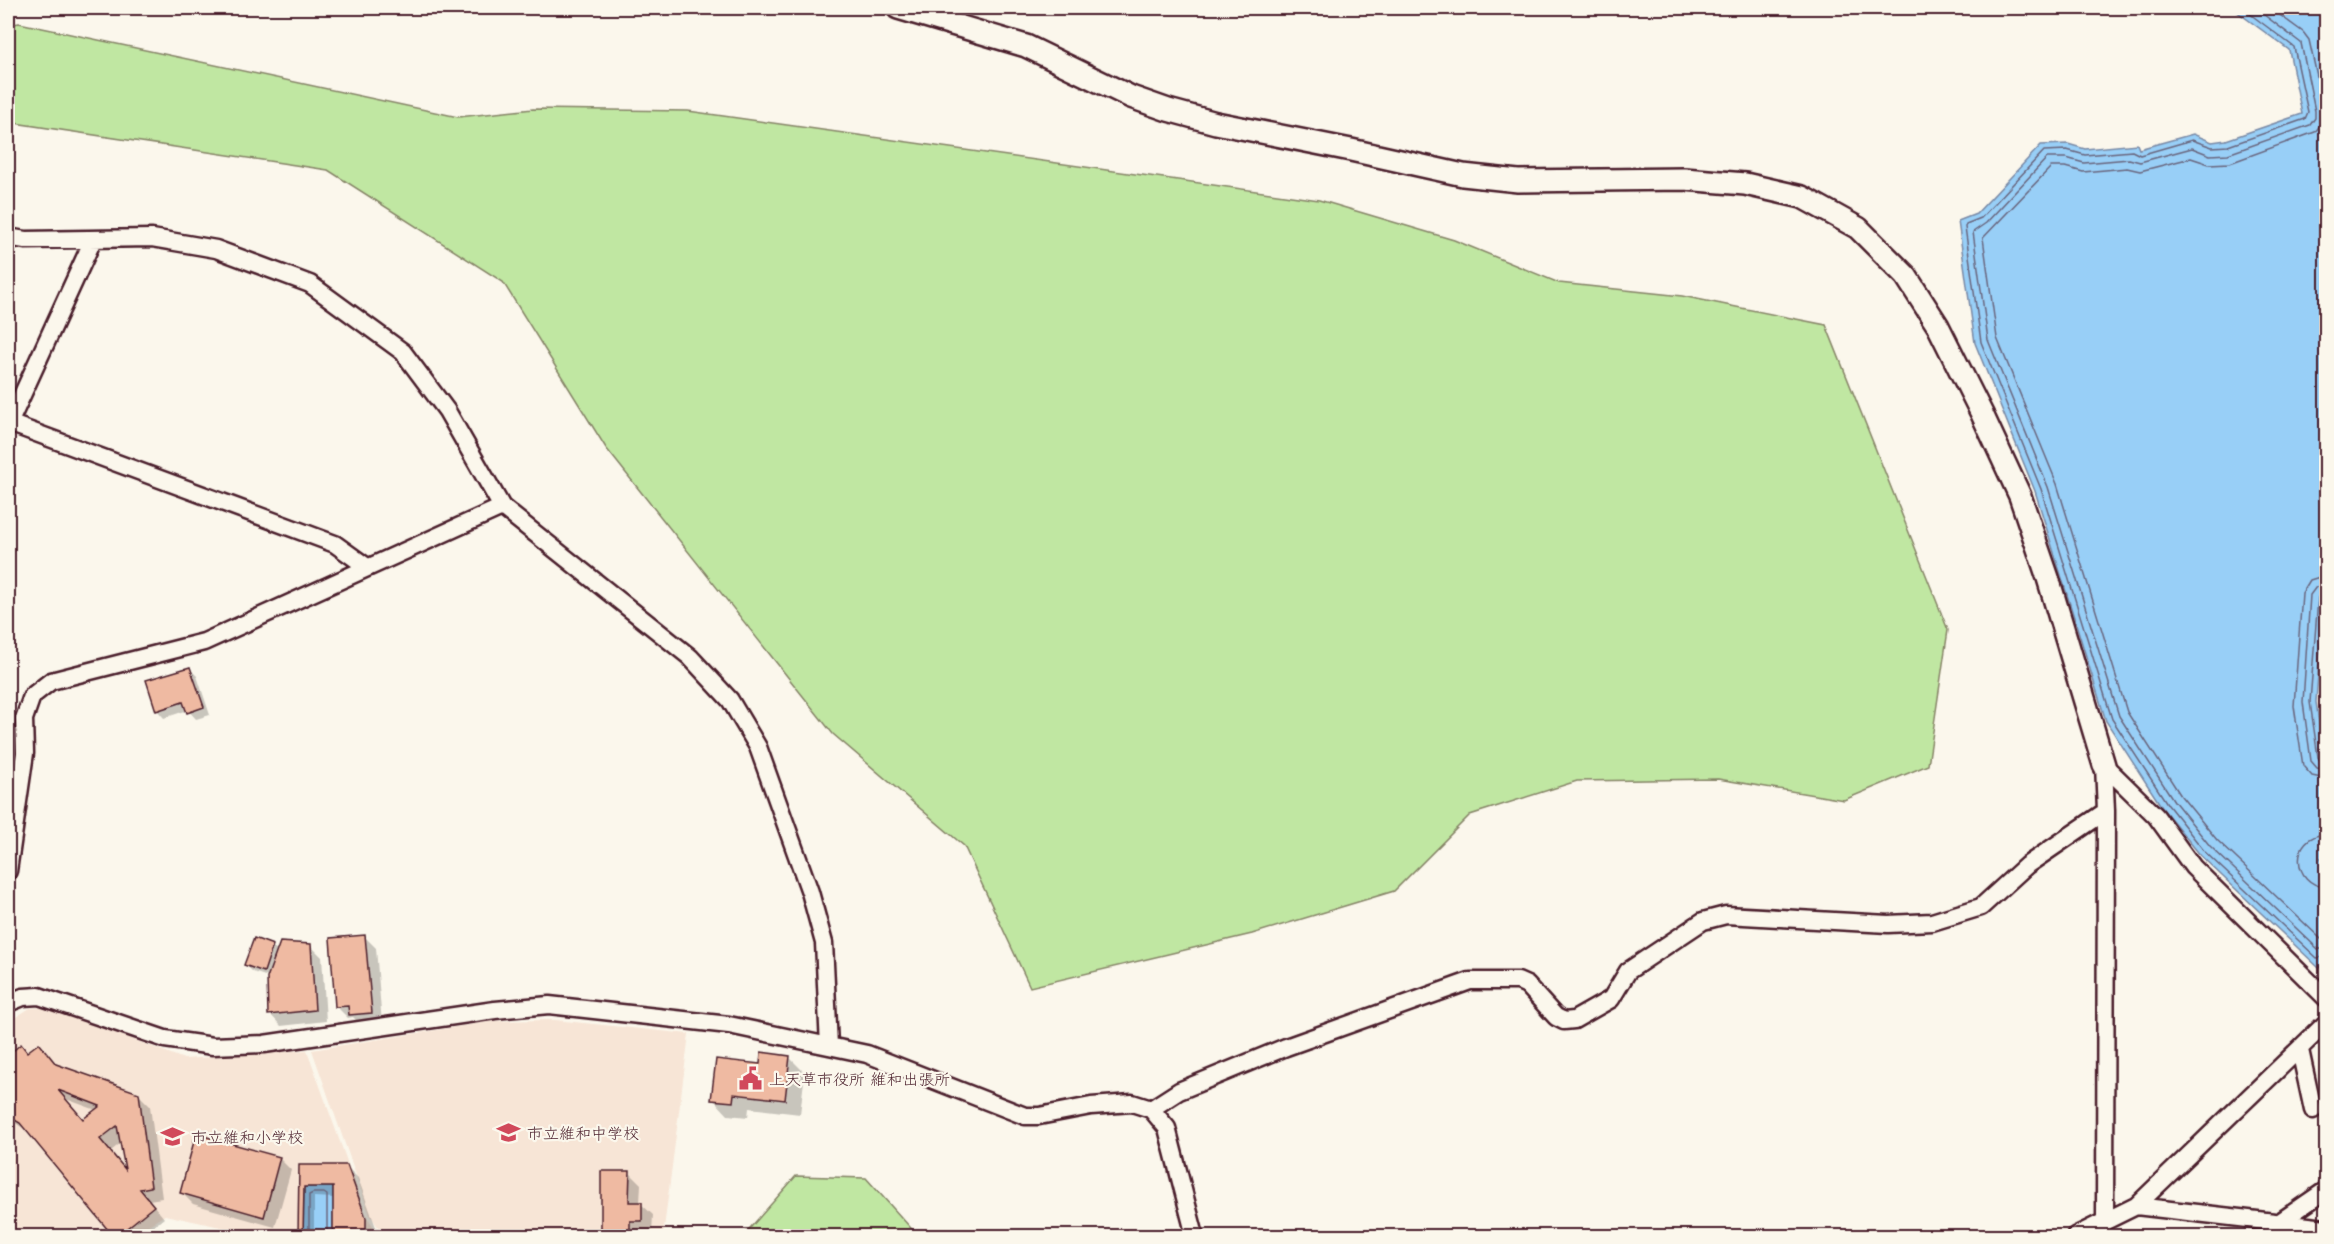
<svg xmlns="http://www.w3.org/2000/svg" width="2334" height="1244" font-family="'Playpen Sans','Klee One',sans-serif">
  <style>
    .built { fill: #f7e5d6 }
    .green { fill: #c0e7a2; stroke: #858366; stroke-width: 1.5 }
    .water { fill: #98cff7; stroke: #7989a5; stroke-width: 1.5 }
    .shadow { fill: #0003; fill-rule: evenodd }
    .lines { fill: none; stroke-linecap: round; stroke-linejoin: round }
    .shore { stroke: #69657d; stroke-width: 1.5 }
    .building { fill: #efbaa2; stroke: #4a1f2b; stroke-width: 1.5; fill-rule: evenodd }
    .minor-casing { stroke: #4a1f2b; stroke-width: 21 }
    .tertiary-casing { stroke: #4a1f2b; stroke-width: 26 }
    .minor { stroke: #fbf7ec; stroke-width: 16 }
    .tertiary { stroke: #fbf7ec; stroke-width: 21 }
    .labels { text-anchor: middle; stroke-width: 4.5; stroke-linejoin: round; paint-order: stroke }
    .poi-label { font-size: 16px; fill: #4a1f2b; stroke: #fbf7ec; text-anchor: start }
  </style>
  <rect width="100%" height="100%" fill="#fbf7ec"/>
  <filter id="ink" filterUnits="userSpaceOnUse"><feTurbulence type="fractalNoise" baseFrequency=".0167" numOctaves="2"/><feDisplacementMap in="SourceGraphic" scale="12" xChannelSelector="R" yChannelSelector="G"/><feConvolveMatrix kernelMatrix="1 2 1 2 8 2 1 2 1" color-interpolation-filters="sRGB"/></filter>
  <g filter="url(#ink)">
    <path class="built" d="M50 1007 184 1059 307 1050 367 1217 380 1236H262L165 1215 131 1236H8V1022L30 1008Z
      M555 1020 689 1034 663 1236H384L370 1215 312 1050 493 1021Z"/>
    <path class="green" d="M19 23 458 117 533 109 688 111 1319 200 1454 240 1559 283 1682 296 1826 325 1948 630 1928 765 1844 800 1718 779 1577 781 1470 815 1394 891 1252 934 1030 987 964 846 833 734 606 448 503 282 328 170 8 122V25Z
      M796 1176 866 1178 918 1236H743Z"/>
    <path class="water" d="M2232 8H2326V565L2316 702 2324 756 2326 759V856L2321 858 2326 869V960L2319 968 2201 856 2163 809 2106 721 2035 491 1975 343 1958 221 1976 214 2041 145 2068 144 2085 149 2137 144 2139 149 2193 134 2212 142 2226 140 2302 114 2289 50Z
      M304 1187H333V1236H303Z"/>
    <path class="shadow" d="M190 669 197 676 210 715 196 719 188 710 164 718 157 710Z
      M365 937 376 948 382 1024 362 1026 353 1017 348 1018 336 1006Z
      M310 945 322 957 326 1021 281 1026 270 1014 268 977 253 972 246 965 272 946 278 952Z
      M39 1045 58 1066 138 1094 150 1106 162 1198 149 1200 164 1218 142 1236H115L29 1132 8 1118V1070L13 1065 8 1057 21 1046 28 1053ZM66 1099 96 1110 84 1121ZM122 1142 127 1171 111 1151Z
      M789 1057 805 1073 800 1114 749 1108 748 1117 728 1115 713 1099 761 1065Z
      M197 1135 280 1159 291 1170 275 1227 193 1204 181 1192Z
      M300 1166 347 1167 358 1178 377 1230V1236H334L335 1198 314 1197V1236H299Z
      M603 1172H629L641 1184 640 1203 653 1215 652 1232H641V1236H602Z
      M521 1234H578L581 1236H521Z"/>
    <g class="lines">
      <path class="shore" d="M2242 8 2294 47 2308 112 2305 119 2228 146 2212 147 2192 140 2140 155 2132 151 2085 155 2067 150 2044 151 1981 218 1966 224 1965 227 1981 342 2041 489 2112 719 2168 805 2205 852 2317 958 2326 956
        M2255 8 2301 43 2315 111V118L2310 125 2228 154 2210 155 2192 148 2140 162 2129 159 2084 163 2066 158H2047L1986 223 1973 232 1988 340 2048 487 2119 716 2174 801 2210 846 2318 949H2326
        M2270 8 2303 32 2309 40 2325 112 2322 123 2315 132 2230 163 2209 164 2191 158 2140 171 2127 168 2083 172 2065 167H2051L1983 238 1997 338 2057 484 2127 712 2181 796 2217 840 2321 939 2326 940
        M2326 575 2310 580 2302 593 2294 706 2303 766 2312 776 2326 779
        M2326 584 2316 587 2310 595 2303 702 2311 761 2317 768 2326 770
        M2326 591 2320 593 2318 598 2310 702 2318 757 2321 762 2326 763
        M2326 834C2289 836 2292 885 2326 887
        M309 1236V1195L313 1193H324L327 1195V1236"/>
    </g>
    <path class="building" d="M190 667 204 707 187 713 183 702 156 711 146 680Z
      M365 935 372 1013 349 1015 348 1006 335 1007 330 938Z
      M254 938 273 945 264 972 244 965Z
      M280 942 311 944 315 1010 268 1015 267 978Z
      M39 1043 56 1064 139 1093 151 1187 140 1189 154 1206 117 1236H113L20 1123 8 1116V1068L11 1065 8 1061V1055L21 1044 27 1052ZM58 1090 100 1106 83 1119ZM117 1126 125 1169 100 1139Z
      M761 1052 790 1056 785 1100 734 1094 733 1102 711 1100 716 1059 760 1064Z
      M196 1134 280 1157 264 1217 180 1193Z
      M299 1165H347L366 1218V1236H333V1187H304L303 1236H298Z
      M601 1171H630L629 1202H642V1221H630V1236H601Z
      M520 1233H579V1236H520Z"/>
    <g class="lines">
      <defs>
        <path id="minor" d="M8 237 25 240 152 238 216 249 310 284 403 352 447 411 502 507 690 657 730 700 758 747 810 892 824 943 829 1046
          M9 423 335 544 367 567
          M8 426 93 240
          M2104 765 2156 816 2193 867 2326 998
          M8 871 25 753 24 719 32 696 51 681 204 642 502 507
          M8 1003 23 997 39 996 165 1039 213 1046 264 1044 495 1010 549 1005 729 1025 867 1054 1025 1116H1039L1091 1106 1132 1103 1151 1109 1167 1128 1195 1236
          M2300 1050 2313 1110
          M1151 1109 1179 1091 1286 1047 1470 981H1518L1527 985 1556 1017 1564 1021 1574 1020 1611 999 1628 971 1703 921 1726 915 1888 924 1932 922 1981 907 2027 865 2106 811
          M2136 1206 2326 1228
          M2075 1236 2136 1206 2326 1023
          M2096 1236 2105 1220 2106 811 2104 765
          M2277 1236 2281 1221 2326 1190"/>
        <path id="tertiary" d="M898 8 1026 46 1131 97 1168 110 1216 123 1351 150 1463 175 1518 181 1684 179 1745 184 1802 197 1858 228 1906 276 1938 326 1982 414 2020 496 2048 578 2104 765"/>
      </defs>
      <use href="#minor" class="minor-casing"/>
      <use href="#tertiary" class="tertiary-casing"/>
      <use href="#minor" class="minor"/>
      <use href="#tertiary" class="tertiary"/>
    </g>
  </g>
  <defs>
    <symbol id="civic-bare" viewBox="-9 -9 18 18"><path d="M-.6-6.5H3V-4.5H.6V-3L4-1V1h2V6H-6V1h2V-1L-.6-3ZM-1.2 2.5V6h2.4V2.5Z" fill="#d1495b" stroke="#fbf7ec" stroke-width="2.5" paint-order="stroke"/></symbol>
    <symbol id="school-bare" viewBox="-9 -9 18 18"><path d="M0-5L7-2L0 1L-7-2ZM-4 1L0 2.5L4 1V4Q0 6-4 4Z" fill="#d1495b" stroke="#fbf7ec" stroke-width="2.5" paint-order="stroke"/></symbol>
  </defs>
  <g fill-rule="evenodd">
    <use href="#civic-bare" x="734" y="1062" width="33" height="33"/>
    <use href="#school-bare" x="492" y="1116" width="33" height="33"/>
    <use href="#school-bare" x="156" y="1120" width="33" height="33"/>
  </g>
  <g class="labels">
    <g class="poi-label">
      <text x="769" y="1085">上天草市役所 維和出張所</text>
      <text x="527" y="1139">市立維和中学校</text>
      <text x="191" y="1143">市立維和小学校</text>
    </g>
  </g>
  <rect width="2334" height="1244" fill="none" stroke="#fbf7ec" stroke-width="30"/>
  <rect x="15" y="15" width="2304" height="1214" fill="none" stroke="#4a1f2b" stroke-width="2" filter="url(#ink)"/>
</svg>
